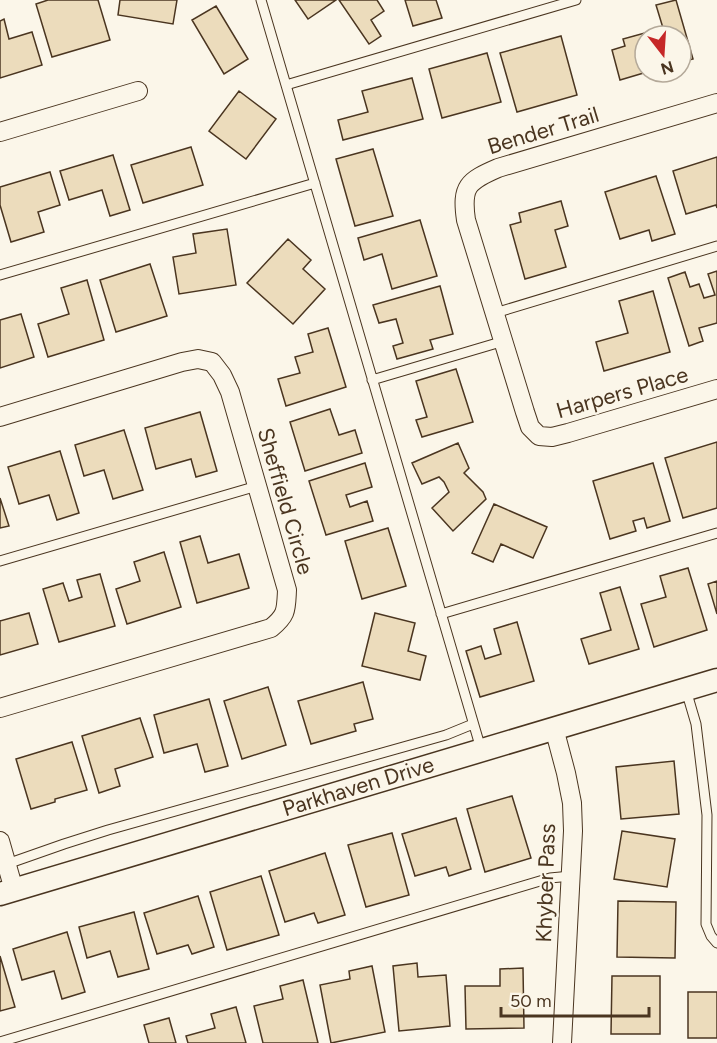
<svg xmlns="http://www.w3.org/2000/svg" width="717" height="1043" font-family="Figtree,sans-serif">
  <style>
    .building { fill: #ecdcbc; stroke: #4a3520; stroke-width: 1.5 }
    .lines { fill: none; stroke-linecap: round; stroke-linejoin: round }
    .service-casing { stroke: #4a3520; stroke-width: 11 }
    .minor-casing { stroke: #4a3520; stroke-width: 20 }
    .tertiary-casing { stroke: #4a3520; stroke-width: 25 }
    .service { stroke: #fbf6e9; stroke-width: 9 }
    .minor { stroke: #fbf6e9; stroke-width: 18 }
    .tertiary { stroke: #fbf6e9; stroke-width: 22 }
    .labels { text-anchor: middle; stroke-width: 4.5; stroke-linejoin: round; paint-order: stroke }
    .street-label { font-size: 22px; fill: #4a3520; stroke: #fbf6e9 }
  </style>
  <rect width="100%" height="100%" fill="#fbf6e9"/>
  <path class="building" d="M48 0H98L110 40 52 57 36 4Z
    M120 0H177L173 24 118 15Z
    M295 0H336L308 19Z
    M339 0H377L384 11 371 20 381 36 369 44Z
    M405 0H436L442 18 413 26Z
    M676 0 693 59 681 62V36H645V72H647L620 80 612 50 625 46 623 39 663 28 656 5Z
    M216 6 248 59 224 74 192 20Z
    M4 19 9 39 32 32 42 65 0 78V21Z
    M561 36 577 95 517 112 500 53Z
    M487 53 501 102 442 118 429 69Z
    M412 78 423 119 343 140 338 120 368 112 362 91Z
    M239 91 276 119 246 159 209 131Z
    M191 147 203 185 143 203 131 165Z
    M373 149 393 216 355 226 336 159Z
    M113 155 130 210 110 216 102 190 69 200 60 171Z
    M717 157V208L716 205 686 214 673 171Z
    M50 172 60 205 38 212 44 232 11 242 0 205V187Z
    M656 176 675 234 652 241 649 230 620 239 605 192Z
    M561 201 568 226 555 230 566 267 525 279 510 225 521 222 519 213Z
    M420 220 437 276 392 289 382 254 364 260 358 238Z
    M227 229 236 285 179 294 173 257 196 253 193 234Z
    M288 239 311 260 303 269 325 289 293 324 247 283Z
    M150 264 167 316 116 332 100 280Z
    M717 271V323L699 328 703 341 689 346 668 278 685 272 690 287 699 284 704 298 715 295 708 274Z
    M87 280 104 340 48 357 38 324 69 314 61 288Z
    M440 286 453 334 430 340 433 349 397 359 393 346 403 343 396 319 379 323 373 305Z
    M653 291 670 352 604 371 596 342 628 333 619 301Z
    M21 314 34 357 0 368V320Z
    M328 328 346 387 286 406 278 379 300 373 295 357 313 352 308 334Z
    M456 369 473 422 422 437 416 420 427 417 416 381Z
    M330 409 339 435 355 430 362 453 305 471 290 422Z
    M200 412 217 471 196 477 191 459 156 469 145 428Z
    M124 430 143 490 113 499 104 470 84 476 75 445Z
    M717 442V508L683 518 665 458Z
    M458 443 469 468 464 473 483 492 486 499 453 531 432 508 449 492 444 482 439 477 422 484 412 463Z
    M60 451 79 513 57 520 49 495 19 504 8 467Z
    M365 463 372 487 346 495 350 507 367 501 373 521 326 535 309 481Z
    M653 463 670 521 647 528 644 518 633 521 636 531 610 539 593 481Z
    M0 498 9 526 0 528Z
    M494 504 547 527 533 558 501 544 493 562 472 553Z
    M388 528 406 586 362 599 345 541Z
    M200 536 208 563 239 554 249 588 197 603 180 542Z
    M164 552 181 607 127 624 116 589 140 581 134 562Z
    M688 568 707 630 654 647 641 604 666 597 660 576Z
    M100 574 115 626 59 642 43 589 63 583 69 601 82 597 77 580Z
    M717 581V614L708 584Z
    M620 587 639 649 589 664 581 639 611 630 600 593Z
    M29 613 38 644 0 655V620V621Z
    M375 613 415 623 408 651 426 656 420 680 362 666Z
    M517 622 534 681 480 697 466 651 481 646 485 659 501 654 494 629Z
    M363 682 373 719 354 724 356 731 311 744 298 701Z
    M268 687 286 745 242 759 224 701Z
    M209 699 228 766 205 772 197 744 164 753 154 715Z
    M140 718 153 757 115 769 120 786 99 793 82 736Z
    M72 742 87 790 55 799V802L31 809 16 759Z
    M674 761 679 814 621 819 616 767Z
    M512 796 531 858 485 872 467 809Z
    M456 818 471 869 449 876 446 867 415 876 402 834Z
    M622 831 675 839 667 887 614 879Z
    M392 833 409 895 366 907 348 845Z
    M325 853 345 915 318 923 314 913 285 922 269 871Z
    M261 876 279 935 227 950 210 892Z
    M198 896 214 947 192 954 188 945 157 954 144 913Z
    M618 901 676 902 675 958 617 957Z
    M134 912 149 969 118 977 110 951 87 958 79 927Z
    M67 932 85 992 62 999 54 971 22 980 13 949Z
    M0 956 15 1007 0 1011Z
    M417 963 418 977 446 975 450 1026 399 1031 393 966Z
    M372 966 385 1032 331 1043 320 985 350 979 349 971Z
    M523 968 524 1028 466 1029 465 986H500V969Z
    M612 976H660V1034H611Z
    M303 980 318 1043H263L254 1006 283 999 280 986Z
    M688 992H717V1038H688Z
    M236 1007 246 1043H188L186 1036 215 1028 211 1014Z
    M169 1018 176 1043H149L144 1025Z"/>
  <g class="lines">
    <defs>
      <path id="service" d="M261 0 481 749
        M286 85 576 0
        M0 275 315 183
        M495 313 717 246
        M372 380 504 341
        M0 561 257 486
        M441 614 717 533
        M686 690 696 724 707 815 706 924 711 936 717 943
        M7 864 64 844 108 830 446 735 473 724
        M0 1042 550 878 571 876"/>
      <path id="minor" d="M717 103 498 168C468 181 461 186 466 220L525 412 530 427 539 436 552 437 568 433 717 389
        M0 132 138 91
        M0 417 182 362 198 359 212 362 222 375 230 392 287 590C286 610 287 615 271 628L0 708
        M554 728 566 773 572 803 573 831 562 1043
        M0 841 14 890"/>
      <path id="tertiary" d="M0 894 717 680"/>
    </defs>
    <use href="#service" class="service-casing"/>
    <use href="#minor" class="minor-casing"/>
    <use href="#tertiary" class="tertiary-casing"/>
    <use href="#service" class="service"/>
    <use href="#minor" class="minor"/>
    <use href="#tertiary" class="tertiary"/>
  </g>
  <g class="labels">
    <g class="street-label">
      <text transform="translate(543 130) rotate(-17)" y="8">Bender Trail</text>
      <text transform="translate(622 392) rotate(-16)" y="8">Harpers Place</text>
      <text transform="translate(286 501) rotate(74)" y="8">Sheffield Circle</text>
      <text transform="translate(358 786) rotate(-17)" y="8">Parkhaven Drive</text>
      <text transform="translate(545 883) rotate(-88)" y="8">Khyber Pass</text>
    </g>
  </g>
  <g transform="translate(663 54) rotate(163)"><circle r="28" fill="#fbf6e9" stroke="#b4a999" stroke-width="1.5"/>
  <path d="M0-4.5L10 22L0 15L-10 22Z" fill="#c62828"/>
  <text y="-9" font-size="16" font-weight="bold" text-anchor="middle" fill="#4a3520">N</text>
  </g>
  <path d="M501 1007v9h148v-9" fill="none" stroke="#4a3520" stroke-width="3"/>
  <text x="510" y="1007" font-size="18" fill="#4a3520" stroke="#fbf6e9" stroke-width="4.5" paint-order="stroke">50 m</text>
</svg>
